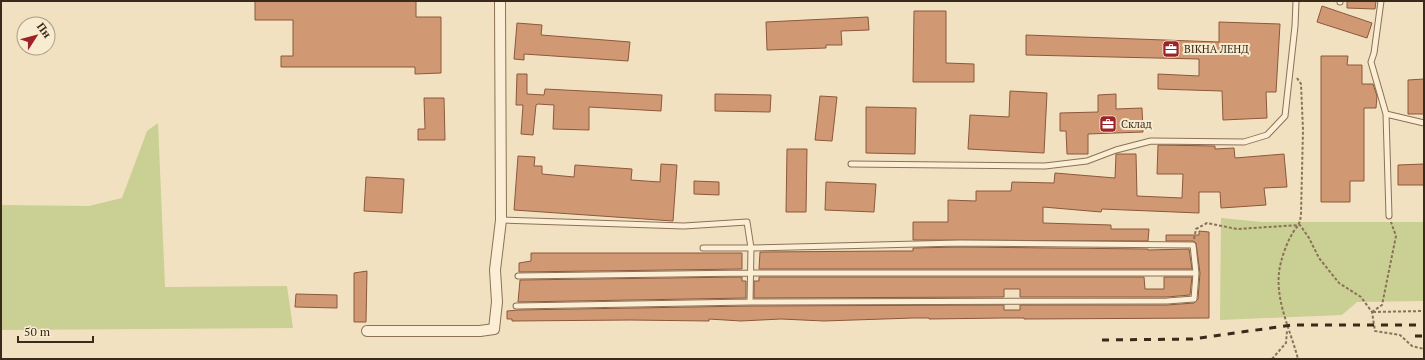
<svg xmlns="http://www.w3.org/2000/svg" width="1425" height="360" font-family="'PT Serif',serif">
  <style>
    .green { fill: #cacf94 }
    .building { fill: #d19874; stroke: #8c583b }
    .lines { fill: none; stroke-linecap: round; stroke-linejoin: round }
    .lane-casing { stroke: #8b7157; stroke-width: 7 }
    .street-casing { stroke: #8b7157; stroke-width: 12 }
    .path { stroke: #8b7157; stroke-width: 2; stroke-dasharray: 3 2; stroke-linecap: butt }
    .lane { stroke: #fbeed4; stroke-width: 5 }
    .street { stroke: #fbeed4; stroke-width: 10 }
    .rail { stroke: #3a2a1c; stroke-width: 3; stroke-dasharray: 7 7; stroke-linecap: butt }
    .labels { text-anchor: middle; stroke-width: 4; stroke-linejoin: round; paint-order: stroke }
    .poi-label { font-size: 11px; fill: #3a2a1c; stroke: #f7ebd0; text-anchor: start }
  </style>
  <rect width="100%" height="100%" fill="#f1e1c0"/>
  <path class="green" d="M158 123 165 287 287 286 293 328 1 330V205L89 206 122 198 147 131Z
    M1221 218 1262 222H1424V301L1357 302 1342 315 1220 320Z"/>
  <path class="building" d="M255 1H416V17H441V73L415 74V67H281V56H293V20H255Z
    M1347 1H1376L1375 9 1347 8Z
    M1322 6 1372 23 1367 38 1317 22Z
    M914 11H946V63L974 64V82H913Z
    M868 17 869 30 841 31 842 45H826V48L767 50 766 22Z
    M1219 22 1280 24 1276 92H1266L1267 118 1223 120 1222 91 1158 89V74L1199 76V59L1026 55V35L1219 42Z
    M517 23 542 25 541 35 630 42 628 61 524 54V60L514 59Z
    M1321 56H1348L1347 65H1362V84H1373L1377 96 1376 108H1364V181H1350V202H1321Z
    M517 74H527V94L544 95 545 89 662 95 661 111 589 107V130L553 129 554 105 538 104 536 105 533 135 521 134 523 105H516Z
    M1424 79V114H1408V80Z
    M1010 91 1047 93 1044 153 968 149 970 115 1009 117Z
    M715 94 771 95 770 112 715 111Z
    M1116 94V109L1142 108 1143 132 1088 134V154H1067L1066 131H1060V113L1098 112V95Z
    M820 96 837 97 832 141 815 140Z
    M424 98H444L445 140H418V129H425Z
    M866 107 916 108 915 154 866 153Z
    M1158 145 1215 146V149L1234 148 1235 158 1284 154 1287 187 1264 188 1266 205 1221 208 1220 192H1199V213L1102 209 1101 212 1043 207V223L1111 225V229H1149L1148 241 913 240V222H948V200L976 201V191H1011L1012 182 1054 183 1055 173 1115 178 1116 154H1136L1137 196 1182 198 1183 174H1157Z
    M787 149H807L806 212H786Z
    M518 156 535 157 534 166H542V174L574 177 575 165 632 169 631 180 660 182 661 164 677 165 673 221 514 210Z
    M1424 164V185H1398V165Z
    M366 177 404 179 402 213 364 211Z
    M694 181 719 182V195L694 194Z
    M826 182 876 184 874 212 825 210Z
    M1199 231 1209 232V318L1024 319V318H1003L929 319V318H913L824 321 781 319 741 321 709 319V321L630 320 512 321V319H507V311L518 310 750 306 1004 305V310H1020V305H1167L1194 303 1198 299 1200 273 1196 243 1193 241H1166V235H1199Z
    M960 247 1148 249V250L1189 249 1192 269H759L760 252 896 251H913V248Z
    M531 253H742V269L519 272V263L531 261Z
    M367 271 366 322H354V273Z
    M742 277V281H746V298L518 302 520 280Z
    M759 277H1144L1145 289H1164V277H1192L1190 295 1167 297H1020V289H1004V297L754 298V281H759Z
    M296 294 337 295V308L295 307Z"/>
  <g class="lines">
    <defs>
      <path id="lane" d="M1381 1 1374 53 1371 62 1386 114 1389 216
        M1340 2V1
        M1386 114 1424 123
        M851 164 1045 166 1087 161 1116 150 1151 141 1244 142 1267 135 1285 116 1295 26 1296 1
        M501 220 684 226 747 222 751 248 750 302
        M518 276 749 273H1196
        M516 306 750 302 1167 301 1194 299 1196 273 1193 245 960 243 751 248H703"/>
      <path id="street" d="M367 331H480L494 329 497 302 495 270 501 220 500 1"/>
    </defs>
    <use href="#lane" class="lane-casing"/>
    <use href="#street" class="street-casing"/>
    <path class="path" d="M1297 78 1301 84 1303 130 1301 214C1300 227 1296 226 1291 236 1287 243 1283 254 1281 262 1272 295 1290 328 1298 359
      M1194 239 1196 229 1207 223 1237 229 1300 225 1309 238 1319 258 1339 283 1361 297 1372 312 1375 331 1400 335 1412 346 1424 349
      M1372 312 1382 305 1396 236 1391 222
      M1373 312 1424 311
      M1272 359 1286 343 1287 331"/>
    <use href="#lane" class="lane"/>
    <use href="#street" class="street"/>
    <path class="rail" d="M1415 336H1424
      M1102 340 1192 339 1292 325H1424"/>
  </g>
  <defs>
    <symbol id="office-square" viewBox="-11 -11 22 22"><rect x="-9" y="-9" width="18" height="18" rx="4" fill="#9e2328" stroke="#f7ebd0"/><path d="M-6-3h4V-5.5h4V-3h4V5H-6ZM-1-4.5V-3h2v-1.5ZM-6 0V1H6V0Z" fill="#fff"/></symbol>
  </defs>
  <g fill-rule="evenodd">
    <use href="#office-square" x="1161" y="39" width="20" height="20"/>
    <use href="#office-square" x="1098" y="114" width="20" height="20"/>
  </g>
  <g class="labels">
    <g class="poi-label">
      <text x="1184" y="53">ВІКНА ЛЕНД</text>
      <text x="1121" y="128">Склад</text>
    </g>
  </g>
  <rect width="1425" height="360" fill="none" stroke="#3a2a1c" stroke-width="4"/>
  <g transform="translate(36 36) rotate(54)"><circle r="19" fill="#f7ebd0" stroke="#ab9e88"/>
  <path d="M0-3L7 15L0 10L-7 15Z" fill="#9e2328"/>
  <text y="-6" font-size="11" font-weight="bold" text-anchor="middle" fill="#3a2a1c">Пн</text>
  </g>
  <path d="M18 336v6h75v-6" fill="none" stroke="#3a2a1c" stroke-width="2"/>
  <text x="24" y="336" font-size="12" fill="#3a2a1c" stroke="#f7ebd0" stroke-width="3" paint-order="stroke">50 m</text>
</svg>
